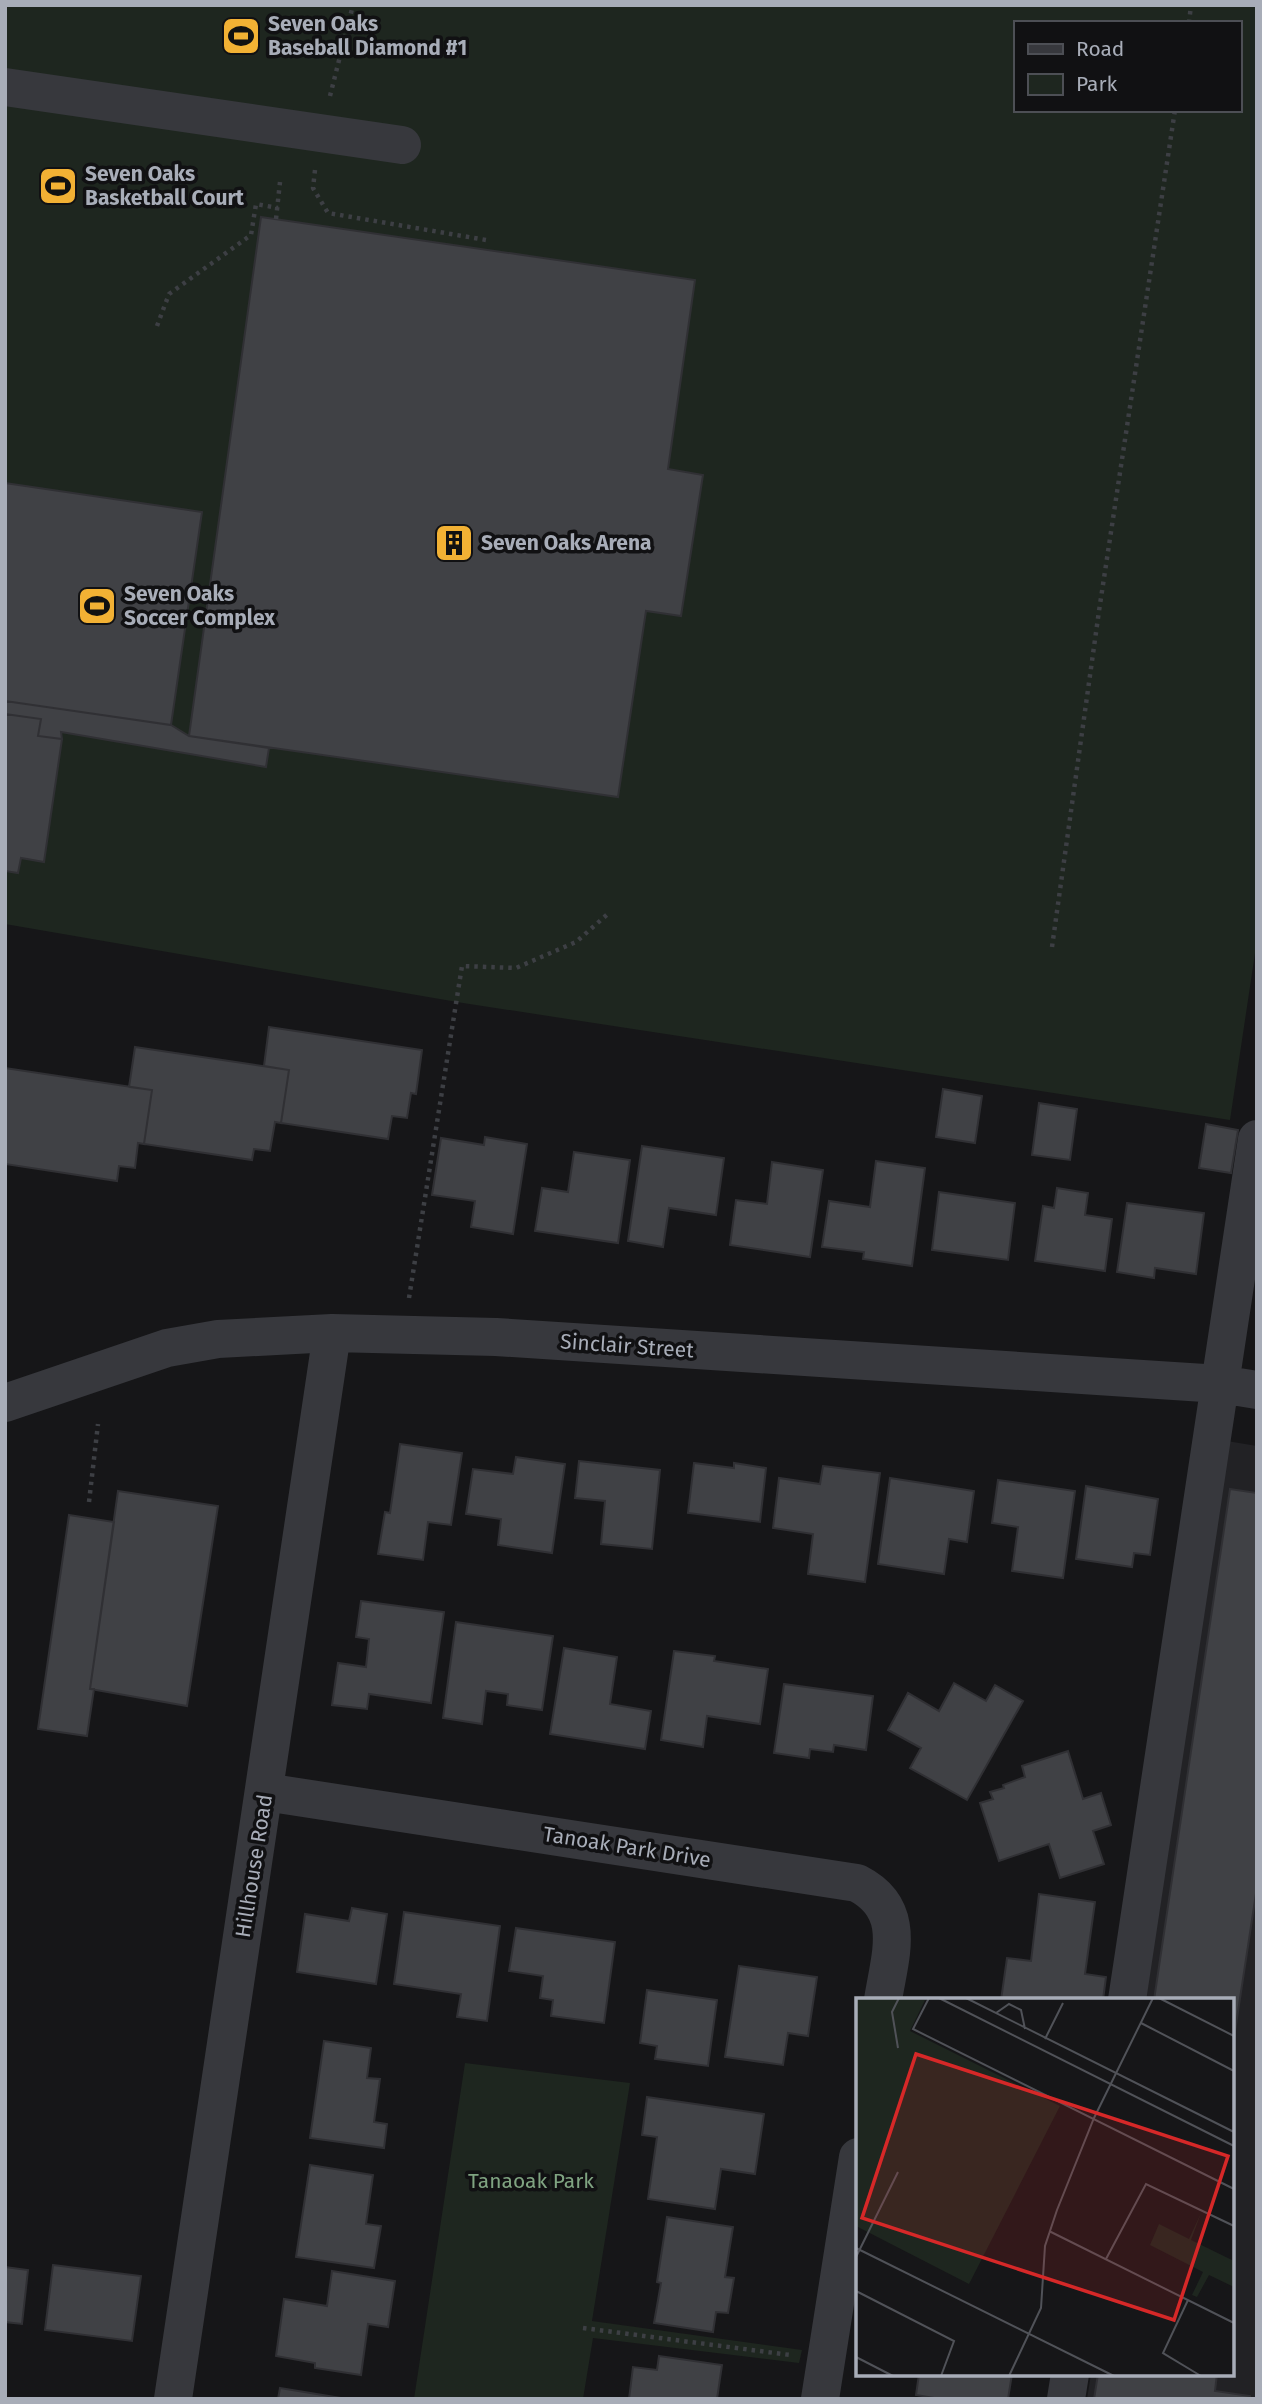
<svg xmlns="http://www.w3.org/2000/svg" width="1262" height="2404" font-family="'Fira Sans',sans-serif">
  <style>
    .built { fill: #222225 }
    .green { fill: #1e261f; fill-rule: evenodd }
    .building { fill: #404145; stroke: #303034; stroke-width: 2 }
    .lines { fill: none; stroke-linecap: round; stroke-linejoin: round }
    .path { stroke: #3d3f44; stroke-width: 4.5; stroke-dasharray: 3.5 5; stroke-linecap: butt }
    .minor { stroke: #37383d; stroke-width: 38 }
    .labels { text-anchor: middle; stroke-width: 7; stroke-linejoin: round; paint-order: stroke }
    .poi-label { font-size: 21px; font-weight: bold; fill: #a8adb8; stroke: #111113; text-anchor: start }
    .street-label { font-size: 21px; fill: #a8adb8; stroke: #111113 }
    .park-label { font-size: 21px; fill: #7fa381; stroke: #111113 }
    .inset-road { fill: none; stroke: #505258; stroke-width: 2 }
    .view { fill: #d62828; fill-opacity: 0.15; stroke: #d62828; stroke-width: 3.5 }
    .inset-edge { fill: none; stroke: #a8adb8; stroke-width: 3.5 }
  </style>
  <rect width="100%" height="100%" fill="#161618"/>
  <path class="built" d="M1227 1441 1257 1446V2399H1087L1091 2374H1232V2000H1145Z"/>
  <path class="green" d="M5 5H1257V940L1230 1120 463 1003 5 924ZM1015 23H1239V110H1015Z
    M465 2063 630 2083 592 2321 802 2350 799 2363 593 2338 583 2399H414Z"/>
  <path class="building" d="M261 217 695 280 668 469 703 475 681 616 646 611 618 797 189 736Z
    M5 483 202 512 171 725 5 701Z
    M5 701 171 725 189 736 269 748 266 767 61 732 62 739 38 736 41 719 5 714Z
    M5 714 41 719 38 736 62 739 44 862 21 858 18 873 5 871Z
    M269 1027 422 1050 416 1094 411 1093 407 1118 392 1116 388 1139 281 1123 289 1070 264 1066Z
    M135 1047 289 1070 281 1123 275 1122 270 1151 254 1149 252 1160 144 1144 152 1090 129 1087Z
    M5 1068 152 1090 144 1144 138 1143 135 1168 119 1166 117 1181 5 1164Z
    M943 1089 982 1096 975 1143 936 1137Z
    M1039 1103 1077 1109 1070 1160 1032 1155Z
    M1206 1124 1238 1130 1231 1173 1199 1168Z
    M485 1137 527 1144 513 1234 471 1227 475 1201 432 1195 441 1138 484 1145Z
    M642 1146 724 1158 716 1215 669 1208 663 1247 628 1241Z
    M574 1152 630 1160 618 1243 535 1231 542 1188 568 1192Z
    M876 1161 925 1168 912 1266 863 1259 864 1252 822 1247 829 1201 870 1207Z
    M772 1162 823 1170 810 1257 730 1245 736 1200 767 1204Z
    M1057 1188 1088 1193 1085 1215 1112 1219 1105 1271 1035 1261 1043 1206 1054 1208Z
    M939 1192 1015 1203 1008 1260 932 1250Z
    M1127 1203 1204 1213 1196 1274 1155 1268 1154 1278 1117 1272Z
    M400 1444 462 1453 451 1525 428 1522 423 1560 378 1554 385 1512 390 1513Z
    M516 1457 565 1464 552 1553 498 1545 501 1519 466 1514 473 1469 513 1474Z
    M579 1461 660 1470 652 1549 601 1544 605 1501 575 1498Z
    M694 1463 734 1468V1463L766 1468 760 1522 688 1513Z
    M823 1466 880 1473 865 1582 808 1574 813 1534 773 1528 779 1478 820 1484Z
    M890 1478 974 1491 967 1542 949 1539 944 1574 878 1564Z
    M998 1480 1075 1491 1063 1578 1012 1571 1018 1527 992 1523Z
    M1086 1486 1158 1499 1150 1555 1134 1553 1132 1567 1076 1559Z
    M1230 1489 1257 1493V1887L1232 2051V2000H1154Z
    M118 1491 218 1506 187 1706 90 1689Z
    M69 1515 114 1522 90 1689H94L87 1736 38 1729Z
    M361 1601 444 1612 431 1703 369 1694 367 1709 332 1705 338 1663 366 1667 369 1639 356 1637Z
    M456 1622 553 1636 542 1710 507 1705 508 1694 486 1691 482 1724 443 1718Z
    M564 1648 617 1657 610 1704 651 1711 645 1749 550 1734Z
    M674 1651 715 1656 714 1661 768 1669 760 1724 707 1716 703 1747 661 1740Z
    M954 1683 986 1701 995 1685 1023 1701 967 1800 910 1768 921 1748 888 1730 908 1693 939 1711Z
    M784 1684 873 1696 866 1750 834 1745 833 1752 810 1749 809 1758 774 1753Z
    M1068 1751 1083 1799 1101 1793 1111 1825 1093 1831 1104 1864 1060 1878 1049 1844 999 1861 980 1803 993 1799 990 1792 1004 1788 1003 1785 1025 1777 1022 1766Z
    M1039 1894 1095 1902 1085 1974 1106 1977 1103 2000H1001L1007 1958 1031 1961Z
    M352 1908 387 1914 376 1984 297 1972 305 1914 349 1921Z
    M404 1912 500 1926 487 2021 457 2017 461 1994 394 1984Z
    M516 1928 615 1942 604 2023 551 2016 553 2000 540 1998 543 1976 509 1971Z
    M739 1966 817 1977 808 2036 788 2033 783 2065 725 2057Z
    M647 1990 717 2000 708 2066 655 2059 657 2046 640 2043Z
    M324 2041 371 2048 367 2078 380 2079 374 2122 387 2124 384 2148 310 2138Z
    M647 2097 764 2114 755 2174 721 2169 715 2209 648 2199 657 2137 642 2135Z
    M310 2165 373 2175 366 2224 381 2226 374 2268 296 2257Z
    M667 2217 733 2227 725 2277 734 2278 728 2313 716 2312 713 2332 654 2323 661 2283 657 2282Z
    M53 2265 141 2276 132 2341 45 2330Z
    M5 2267 28 2270 22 2324 5 2322Z
    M332 2271 395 2281 388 2327 368 2324 361 2375 315 2368V2363L276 2356 284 2299 327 2306Z
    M659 2356 722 2365 717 2399H629L633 2367 657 2370Z
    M919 2374H1012L1008 2399H940L916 2395Z
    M1098 2374H1217L1215 2391 1250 2396V2399H1094Z
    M280 2388 347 2399H278Z"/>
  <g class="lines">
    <path class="path" d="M1189 23 1191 5
      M330 96 353 5
      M315 170 313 188 328 213 486 240
      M276 219 280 182
      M157 326 169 294 251 235 256 204 278 208
      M1052 947 1099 611 1175 110
      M409 1298 462 966 516 968 576 942 610 912
      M89 1502 98 1424
      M583 2328 790 2355"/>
    <path class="minor" d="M5 87 402 145
      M5 1403 167 1348 218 1339 332 1333 496 1337 1220 1384 1257 1390
      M265 1792 857 1883C908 1909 890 1955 883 2000
      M1127 2000 1257 1139
      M173 2399 332 1333
      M820 2399 858 2157
      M1066 2399 1070 2374"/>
  </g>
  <defs>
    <symbol id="stadium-square" viewBox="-11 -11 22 22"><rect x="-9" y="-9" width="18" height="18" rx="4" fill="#f2b134" stroke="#111113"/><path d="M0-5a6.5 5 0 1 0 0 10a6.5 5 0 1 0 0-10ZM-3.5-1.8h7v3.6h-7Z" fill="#111"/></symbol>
    <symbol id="building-square" viewBox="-11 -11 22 22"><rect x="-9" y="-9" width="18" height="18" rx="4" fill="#f2b134" stroke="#111113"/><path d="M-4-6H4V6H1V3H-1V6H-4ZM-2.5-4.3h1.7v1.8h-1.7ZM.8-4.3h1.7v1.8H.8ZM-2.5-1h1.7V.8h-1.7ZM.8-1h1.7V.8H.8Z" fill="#111"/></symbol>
  </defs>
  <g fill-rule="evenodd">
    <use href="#stadium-square" x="219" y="14" width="44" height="44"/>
    <use href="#stadium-square" x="36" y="164" width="44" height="44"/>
    <use href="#building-square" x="432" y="521" width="44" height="44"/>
    <use href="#stadium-square" x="75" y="584" width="44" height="44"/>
  </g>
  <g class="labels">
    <g class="poi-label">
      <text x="268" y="31">Seven Oaks<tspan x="268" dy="24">Baseball Diamond #1</tspan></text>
      <text x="85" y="181">Seven Oaks<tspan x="85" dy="24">Basketball Court</tspan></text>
      <text x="481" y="550">Seven Oaks Arena</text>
      <text x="124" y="601">Seven Oaks<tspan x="124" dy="24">Soccer Complex</tspan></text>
    </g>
    <g class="street-label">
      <text transform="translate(627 1346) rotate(4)" y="7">Sinclair Street</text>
      <text transform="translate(627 1847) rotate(9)" y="7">Tanoak Park Drive</text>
      <text transform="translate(254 1866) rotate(-81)" y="7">Hillhouse Road</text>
    </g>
    <g class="park-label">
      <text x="531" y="2188">Tanaoak Park</text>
    </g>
  </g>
  <g transform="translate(856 1998)">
    <rect width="378" height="378" fill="#161618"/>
    <path d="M0 0 69 2 54 33 204 108 113 286 0 228ZM345 215 335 242 378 263V289L353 277 341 299 336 297 347 274 294 247 303 226 333 241Z" fill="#1e261f"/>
    <path class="inset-road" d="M73 0 57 31 378 191M83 0 378 148M110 0 378 134M303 0 378 38M140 15 153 6 165 12 169 31M285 25 378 73M189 41 207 5M42 50 36 14 43 0M193 233 378 325M0 250 258 378M0 259 42 174M250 261 290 186 378 228M0 293 98 343 85 378M332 302 307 355 345 378M0 359 37 378M153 378 185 310 189 248 201 212 238 120 297 0"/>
    <path class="view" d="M60 56 372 158 318 322 6 220Z"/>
    <rect width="378" height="378" class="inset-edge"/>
  </g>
  <rect width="1262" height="2404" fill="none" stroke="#a8adb8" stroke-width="14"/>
  <rect x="1014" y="21" width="228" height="91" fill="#111113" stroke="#4d4f55" stroke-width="2"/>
  <rect x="1028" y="44" width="35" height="10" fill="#37383d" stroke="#4d4f55" stroke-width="2"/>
  <text x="1076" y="56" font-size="21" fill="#a8adb8">Road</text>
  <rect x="1028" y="74" width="35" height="21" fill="#1e261f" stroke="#4d4f55" stroke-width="2"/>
  <text x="1076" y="91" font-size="21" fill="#a8adb8">Park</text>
</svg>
